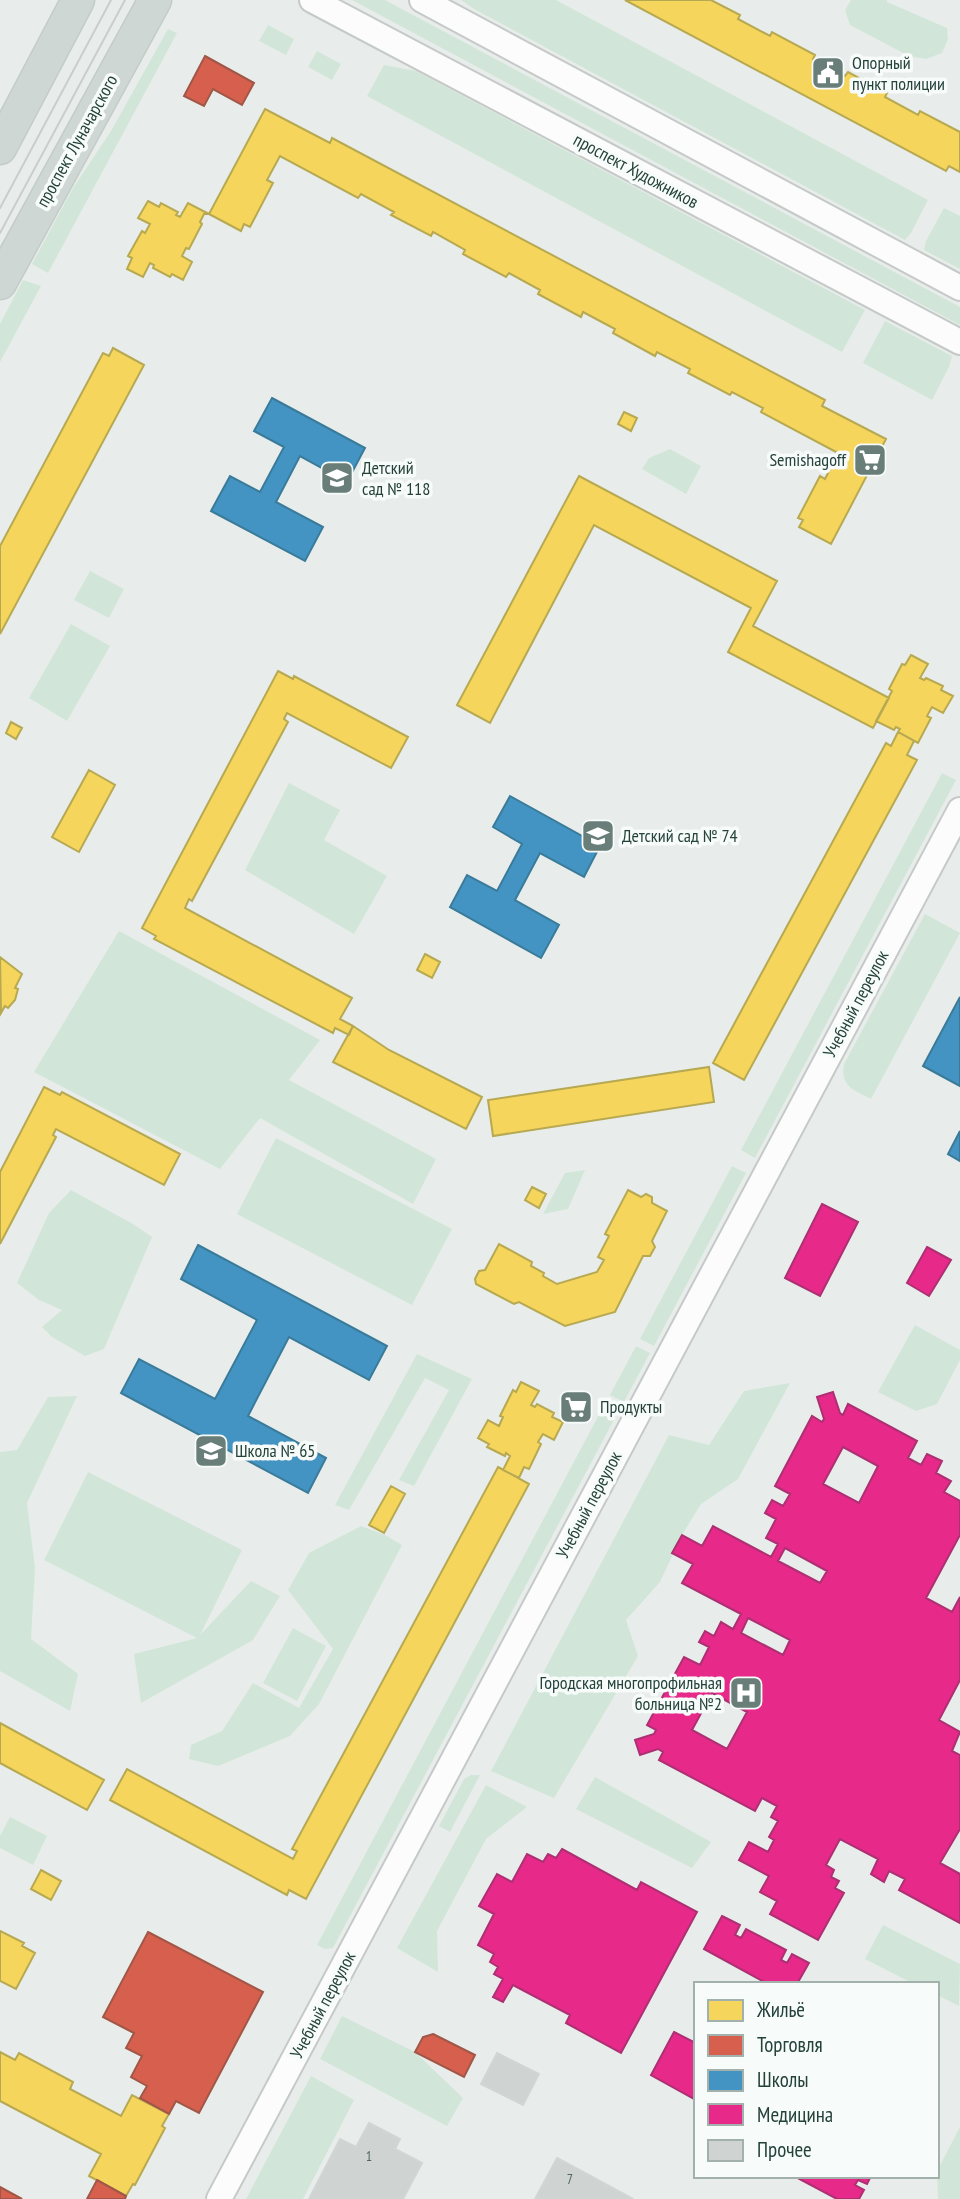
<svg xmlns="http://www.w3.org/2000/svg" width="960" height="2199" font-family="'PT Sans Narrow',sans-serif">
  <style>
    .green { fill: #d1e6d8 }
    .homes { fill: #f6d55c; stroke: #b7a952; stroke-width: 2 }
    .shops { fill: #d6604d; stroke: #a15747; stroke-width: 2 }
    .schools { fill: #4393c3; stroke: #3a7b9a; stroke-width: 2 }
    .health { fill: #e7298a; stroke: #ac3072; stroke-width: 2; fill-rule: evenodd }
    .building { fill: #cfd4d2; stroke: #d1d6d4; stroke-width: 2 }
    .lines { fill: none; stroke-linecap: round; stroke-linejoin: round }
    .minor-casing { stroke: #c5cac8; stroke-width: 28 }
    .major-casing { stroke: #c3ccc9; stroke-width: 35 }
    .minor { stroke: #fcfcfc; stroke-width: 24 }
    .major { stroke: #cfd7d5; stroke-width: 32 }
    .tram { stroke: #c9cdcc; stroke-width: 2 }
    .labels { text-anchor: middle; stroke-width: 7; stroke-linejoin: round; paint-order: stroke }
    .number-label { font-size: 14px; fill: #506761 }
    .poi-label { font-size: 18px; fill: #24423a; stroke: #f7fbf9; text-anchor: start }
    .street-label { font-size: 18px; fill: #24423a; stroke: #f7fbf9 }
  </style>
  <rect width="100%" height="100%" fill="#e8edeb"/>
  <path class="green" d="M352 0H385L960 307V325Z
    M461 0H556L928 200 911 233 905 240 474 9Z
    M851 0H887V2L947 28 948 39 942 53 926 59 909 56 850 25 845 10Z
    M268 25 294 39 286 55 259 41Z
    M168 29 177 33 48 273 32 264 73 188 111 131Z
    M317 51 341 64 332 80 308 67Z
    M384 65 416 71 865 310 842 352 367 96Z
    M944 208 960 216V269L924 250 926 241Z
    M23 280 41 286 0 362V324Z
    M885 321 952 356 949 367 932 400 863 363Z
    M670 449 701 466 686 494 642 469 649 458Z
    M90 571 124 589 109 618 74 600Z
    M71 624 110 646 67 721 29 698Z
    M942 773 956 780 755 1158 741 1150Z
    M289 783 340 810 324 840 387 876 354 934 245 870Z
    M925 914 960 933 871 1099C853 1090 840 1086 844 1064Z
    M119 931 320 1040 289 1080 436 1159 413 1204 260 1118 220 1169 34 1072Z
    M276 1138 452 1229 412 1305 237 1214Z
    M732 1166 746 1173 654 1346 640 1339Z
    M585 1170 568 1209 543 1214 565 1173Z
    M71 1190 133 1224 152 1237 104 1349 85 1356 52 1337 42 1327 62 1310 39 1300 17 1283 49 1213Z
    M915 1325 960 1350V1360L937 1404 916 1411 878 1392Z
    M636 1346 650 1353 624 1402 610 1395Z
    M417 1354 472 1379 414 1486 399 1480 449 1390 425 1378 349 1510 335 1505Z
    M790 1383 738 1479 701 1504 682 1535 660 1582 626 1620 638 1656 554 1798 491 1771 669 1435 709 1445 744 1391Z
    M77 1396 27 1503 35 1568 31 1639 78 1674 70 1711 0 1671V1452L17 1450 48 1397Z
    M602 1409 616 1416 333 1948 325 1949 317 1945Z
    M88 1472 242 1550 200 1635 251 1581 280 1596 253 1640 141 1703 134 1654 197 1638 44 1560Z
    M361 1526 385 1535 402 1545 319 1704 290 1736 218 1766 189 1759 191 1745 222 1731 253 1683 299 1708 333 1649 288 1590 309 1553Z
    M293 1628 326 1646 297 1701 263 1683Z
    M471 1775H480L450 1832 439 1826 464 1779Z
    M595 1777 711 1842 692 1868 576 1809Z
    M486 1785 527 1807 486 1839 437 1931 438 1972 397 1948Z
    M10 1817 47 1836 33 1865 0 1848V1836Z
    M883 1925 960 1964 959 2006 937 1995V1984H914L865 1959Z
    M342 2016 415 2052 463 2098 447 2126 320 2059Z
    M311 2076 354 2100 303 2199H246Z
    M960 2127V2199H938L937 2171Z"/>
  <path class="homes" d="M625 0H711L740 15 738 19 770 36 772 32 815 55 813 59 845 76 848 72 887 93 885 97 918 115 920 111 960 132V172L949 166 946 171Z
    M265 109 330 143 332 138 825 400 822 406 886 439 831 544 799 527 803 520 798 518 820 476 825 479 838 453 761 412 763 408 732 392 730 395 688 373 690 369 657 352 655 356 613 333 615 329 583 312 581 317 538 294 540 290 509 273 506 277 463 254 465 250 433 232 431 236 391 215 394 212 361 194 358 198 280 156 267 180 273 183 250 227 244 224 241 231 209 214Z
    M148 201 159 207 161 203 178 212 176 215 180 217 188 203 209 214H204L200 222 202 224 189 249 186 248 182 256 192 262 183 280 172 274 170 277 153 268 154 265 150 263 143 277 127 269 132 258 128 256 142 231 145 233 150 224 138 218Z
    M113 348 144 365 0 634V546L103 353 109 356Z
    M624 412 637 418 631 431 618 424Z
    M579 476 777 581 753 626 889 698 873 728 728 652 751 608 594 525 490 723 457 705Z
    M911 655 928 664 920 678 924 680 926 678 943 686 941 690 953 696 943 713 932 707 927 716 931 718 918 743 898 732 900 729 896 727 894 730 876 721 892 691 889 689 902 664 905 665Z
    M278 671 293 679 294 676 408 737 391 768 287 713 284 719 288 722 192 901 189 899 185 908 352 998 340 1019 353 1026 349 1035 335 1028 333 1033 154 939 156 936 142 928Z
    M11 722 22 728 16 739 6 733Z
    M898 732 914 741 907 755 917 760 744 1080 713 1063 886 743 891 746Z
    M89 770 115 785 79 852 52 837Z
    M425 954 440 962 432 978 417 970Z
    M0 957 22 974 15 988 18 989 15 1000 8 1008 5 1006 1 1013Z
    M353 1026 389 1050 482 1097 466 1129 333 1062Z
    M709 1067 714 1102 493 1136 488 1100Z
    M44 1087 60 1095 62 1092 180 1154 164 1185 56 1129 53 1135 56 1137 0 1244V1172Z
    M532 1187 546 1194 539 1208 525 1200Z
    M628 1190 641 1197 646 1194 652 1197V1203L667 1211 652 1241 655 1247 650 1256H643L615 1312 565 1326 519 1302 514 1304 476 1284 475 1279 479 1271 485 1270 499 1244 532 1262 531 1266 544 1273 543 1276 557 1284 597 1272 604 1260 598 1257 609 1236 605 1234Z
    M521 1382 539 1391 531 1405 535 1407 537 1404 554 1413 552 1417 563 1422 554 1440 543 1434 538 1442 541 1444 529 1469 524 1467 519 1478 503 1470 510 1456 506 1453 505 1456 487 1447 489 1444 478 1438 488 1420 499 1426 503 1417 500 1416 513 1390 516 1392Z
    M498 1467 529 1484 306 1899 289 1890 287 1895 110 1800 127 1769 293 1859 297 1851 292 1849Z
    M391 1486 405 1494 384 1533 369 1525Z
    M0 1723 104 1780 87 1810 0 1763Z
    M41 1870 61 1881 51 1900 31 1889Z
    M0 1931 24 1943 22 1946 35 1953 16 1989 0 1981Z
    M0 2052 15 2060 19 2053 73 2082 70 2089 121 2116 132 2095 169 2114 162 2126 165 2128 135 2185 133 2184 126 2196 89 2176 101 2154 0 2101Z"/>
  <path class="shops" d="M205 56 254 83 242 105 213 89 204 106 184 96Z
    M576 1398 584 1402 576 1416 569 1412Z
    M148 1932 263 1992 199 2113 176 2101 169 2114 140 2098 147 2086 131 2077 142 2056 126 2048 134 2033 103 2017Z
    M433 2034 475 2055 464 2077 415 2052 423 2037Z
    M97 2180 126 2196 125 2199H87Z
    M0 2187 22 2199H0Z"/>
  <path class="schools" d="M272 398 365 448 347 482 300 456 276 502 323 527 305 561 211 511 230 476 260 492 284 447 254 431Z
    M510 796 600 846 584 877 540 853 515 900 559 925 541 958 450 907 467 875 497 891 522 844 493 827Z
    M960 997V1086L923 1066Z
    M960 1131V1161L948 1154Z
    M198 1245 387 1346 369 1380 289 1337 248 1416 326 1458 308 1493 121 1393 139 1359 215 1399 257 1320 181 1279Z"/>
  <path class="health" d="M822 1204 858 1222 820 1296 785 1278Z
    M927 1247 951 1260 929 1296 907 1283Z
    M833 1392 840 1413 843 1415 848 1404 917 1441 908 1458 921 1465 927 1454 942 1461 936 1473 951 1481 944 1492 960 1501V1535L926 1598 952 1612 960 1597V1680L939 1720 960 1732 952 1751 960 1755V1829L940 1863 960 1874V1923L899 1890 905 1879 889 1871 884 1882 871 1874 878 1859 840 1839 826 1865 834 1870 831 1877 839 1881 835 1888 844 1893 818 1940 770 1914 777 1901 760 1892 769 1876 739 1860 749 1842 768 1852 774 1840 769 1837 778 1821 771 1817 777 1806 762 1798 755 1811 659 1760 663 1752 658 1749 640 1755 635 1740 654 1734 656 1730 647 1725 684 1657 700 1665 709 1647 699 1642 705 1631 714 1636 721 1622 733 1629 741 1614 682 1583 693 1564 672 1553 682 1535 702 1546 713 1526 771 1557 778 1544 766 1538 776 1519 765 1513 772 1500 783 1506 790 1494 775 1486 812 1416 822 1422 824 1419 817 1397ZM843 1447 878 1466 859 1503 823 1484ZM785 1548 827 1571 820 1583 778 1561ZM748 1618 790 1640 783 1655 741 1633ZM712 1693 747 1712 727 1749 692 1730Z
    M562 1849 637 1890 641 1882 697 1912 621 2053 566 2023 570 2015 513 1985 503 2002 493 1997 503 1979 494 1974 498 1967 490 1962 494 1954 478 1945 494 1914 479 1906 497 1874 512 1882 527 1854 543 1862 548 1854 556 1858Z
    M722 1916 740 1925 735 1935 741 1938 746 1929 786 1950 781 1960 787 1963 792 1954 809 1963 797 1984H768L704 1949Z
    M674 2032 696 2043V2100L651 2075Z
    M794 2176H871L867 2184 858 2180 855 2185 864 2190 859 2199H837Z"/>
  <path class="building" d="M497 2053 539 2074 523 2105 481 2084Z
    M369 2123 400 2139 395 2149 422 2163 403 2199H309L340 2139 356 2147Z
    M557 2158 633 2199H535Z"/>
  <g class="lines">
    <defs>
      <path id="minor" d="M312 0 960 342
        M422 0 960 288
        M219 2199 960 810"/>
      <path id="major" d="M0 148 78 0
        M0 283 155 0"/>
    </defs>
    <use href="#minor" class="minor-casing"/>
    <use href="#major" class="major-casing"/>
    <use href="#minor" class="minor"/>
    <use href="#major" class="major"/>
    <path class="tram" d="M0 208 111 0
      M0 233 125 0"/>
  </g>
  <defs>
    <symbol id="civic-square" viewBox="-11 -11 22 22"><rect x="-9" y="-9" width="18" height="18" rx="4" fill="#697e78" stroke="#f7fbf9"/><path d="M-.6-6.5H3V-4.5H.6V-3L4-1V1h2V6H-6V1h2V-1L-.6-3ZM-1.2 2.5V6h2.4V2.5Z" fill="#fff"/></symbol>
    <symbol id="supermarket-square" viewBox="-11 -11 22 22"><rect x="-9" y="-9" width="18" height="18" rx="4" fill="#697e78" stroke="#f7fbf9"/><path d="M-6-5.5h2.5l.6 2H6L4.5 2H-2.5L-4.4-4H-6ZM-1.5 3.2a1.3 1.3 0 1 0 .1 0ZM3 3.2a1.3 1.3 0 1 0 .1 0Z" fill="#fff"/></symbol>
    <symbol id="school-square" viewBox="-11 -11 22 22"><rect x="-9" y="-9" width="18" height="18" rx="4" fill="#697e78" stroke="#f7fbf9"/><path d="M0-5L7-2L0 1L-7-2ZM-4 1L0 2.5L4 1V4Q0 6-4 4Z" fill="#fff"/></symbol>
    <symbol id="hospital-square" viewBox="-11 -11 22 22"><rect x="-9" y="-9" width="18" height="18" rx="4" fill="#697e78" stroke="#f7fbf9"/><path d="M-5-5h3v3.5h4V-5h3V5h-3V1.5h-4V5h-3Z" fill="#fff"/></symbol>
  </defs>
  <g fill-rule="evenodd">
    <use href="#civic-square" x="809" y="54" width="38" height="38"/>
    <use href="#supermarket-square" x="851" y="441" width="38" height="38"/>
    <use href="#school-square" x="318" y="459" width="38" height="38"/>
    <use href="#school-square" x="579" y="817" width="38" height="38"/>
    <use href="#supermarket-square" x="557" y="1388" width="38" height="38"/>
    <use href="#school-square" x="192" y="1432" width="38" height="38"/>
    <use href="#hospital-square" x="727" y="1674" width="38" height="38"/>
  </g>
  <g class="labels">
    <g class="number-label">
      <text x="369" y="2161">1</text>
      <text x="570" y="2184">7</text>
    </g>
    <g class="poi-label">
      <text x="852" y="69">Опорный<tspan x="852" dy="21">пункт полиции</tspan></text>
      <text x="846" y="466" text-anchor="end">Semishagoff</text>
      <text x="362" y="474">Детский<tspan x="362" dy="21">сад № 118</tspan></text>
      <text x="622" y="842">Детский сад № 74</text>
      <text x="600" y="1413">Продукты</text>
      <text x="235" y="1457">Школа № 65</text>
      <text x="722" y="1689" text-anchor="end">Городская многопрофильная<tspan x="722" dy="21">больница №2</tspan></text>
    </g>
    <g class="street-label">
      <text transform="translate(77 141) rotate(-61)" y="6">проспект Луначарского</text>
      <text transform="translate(636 171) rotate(28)" y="6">проспект Художников</text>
      <text transform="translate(856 1004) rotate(-62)" y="6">Учебный переулок</text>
      <text transform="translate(589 1505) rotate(-62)" y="6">Учебный переулок</text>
      <text transform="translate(323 2005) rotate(-62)" y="6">Учебный переулок</text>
    </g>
  </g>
  <rect x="694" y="1982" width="245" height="196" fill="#f7fbf9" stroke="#a3b1ad" stroke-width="2"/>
  <rect x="708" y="2000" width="35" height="21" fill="#f6d55c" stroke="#a3b1ad" stroke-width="2"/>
  <text x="757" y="2017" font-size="21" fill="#24423a">Жильё</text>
  <rect x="708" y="2035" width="35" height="21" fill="#d6604d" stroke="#a3b1ad" stroke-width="2"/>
  <text x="757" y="2052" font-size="21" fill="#24423a">Торговля</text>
  <rect x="708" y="2070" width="35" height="21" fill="#4393c3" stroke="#a3b1ad" stroke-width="2"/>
  <text x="757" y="2087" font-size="21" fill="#24423a">Школы</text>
  <rect x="708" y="2104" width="35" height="21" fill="#e7298a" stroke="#a3b1ad" stroke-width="2"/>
  <text x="757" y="2122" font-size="21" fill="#24423a">Медицина</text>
  <rect x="708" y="2140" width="35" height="21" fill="#cfd4d2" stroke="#a3b1ad" stroke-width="2"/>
  <text x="757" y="2157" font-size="21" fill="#24423a">Прочее</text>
</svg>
